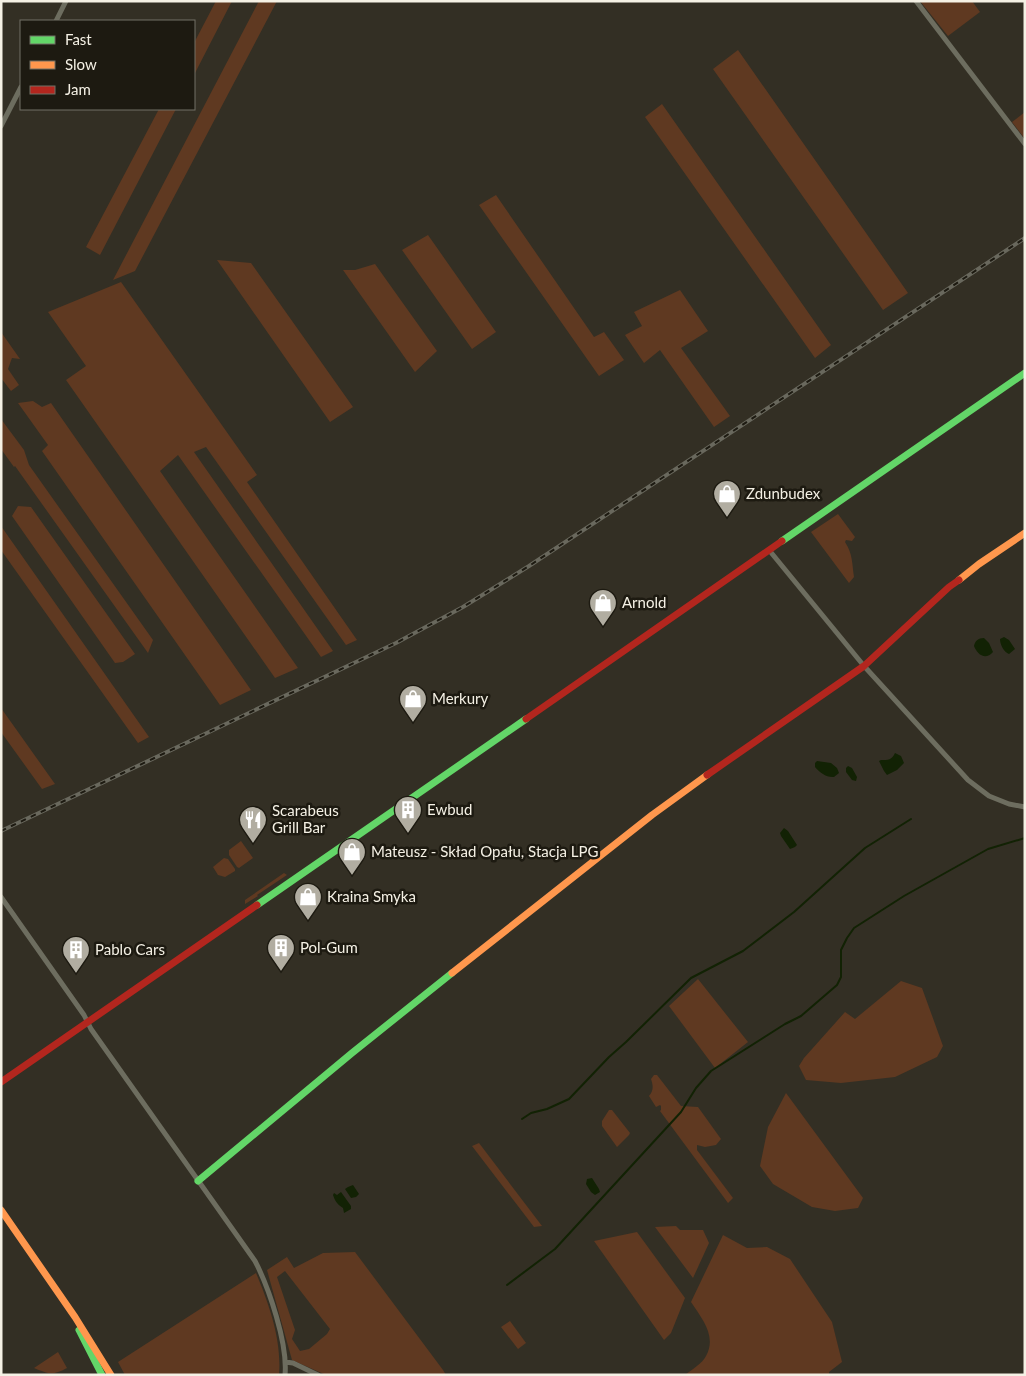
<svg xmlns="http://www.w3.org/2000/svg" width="1026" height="1376" font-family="Lato,sans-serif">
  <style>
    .green { fill: #5f3921; fill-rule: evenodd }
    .water { fill: #122204 }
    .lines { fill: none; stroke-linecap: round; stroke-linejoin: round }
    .stream { stroke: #122204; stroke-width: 2 }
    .street { stroke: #6d6d5f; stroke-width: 5 }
    .fast { stroke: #63d668; stroke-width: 7 }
    .slow { stroke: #ff974d; stroke-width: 7 }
    .jam { stroke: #b3261e; stroke-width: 7 }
    .rail-casing { stroke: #69685d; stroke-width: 4 }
    .rail { stroke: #1d1a11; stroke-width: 2; stroke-dasharray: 5.5; stroke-linecap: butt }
    .labels { text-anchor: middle; stroke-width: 5; stroke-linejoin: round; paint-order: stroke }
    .poi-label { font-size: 15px; fill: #f5f1e5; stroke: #1d1a11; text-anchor: start }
  </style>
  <rect width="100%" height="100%" fill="#332f24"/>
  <path class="green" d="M216 1H232L194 75V43Z
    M259 1H277L135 271 113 280Z
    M920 1H972L980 12 948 36Z
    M738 50 908 293 883 310 713 69Z
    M662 104 831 345 815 358 645 117Z
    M159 109H176L100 255 86 247Z
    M1025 112V139L1012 122Z
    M496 195 594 337 604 332 624 360 599 376 479 205Z
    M428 235 496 332 472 349 402 250Z
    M217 260 251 263 353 407 330 422Z
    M375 264 437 351 415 372 343 270H355Z
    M121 282 257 475 247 482 357 640 346 645 206 447 194 452 333 651 321 657 178 455 160 471 298 668 275 678 66 380 86 366 48 312Z
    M680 290 708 331 681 348 730 416 714 427 660 350 644 363 625 335 642 326 634 312Z
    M1 332 20 359 12 358 8 369 19 385 11 391 1 378Z
    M33 401 42 407 51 403 251 690 220 705 42 451 48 445 18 403Z
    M1 419 24 450 29 465 153 640 148 653 15 466 14 467 1 449Z
    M18 506 31 507 135 654 123 662 115 663 12 516Z
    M838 514 855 537 852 541 846 540 845 542C853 554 852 564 854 577L849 583 811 532Z
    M1 526 149 737 138 743 1 550Z
    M1 708 55 784 42 789 1 732Z
    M241 841 253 858 239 868 237 867 229 855V850Z
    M224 858 228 859 235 869V871L225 877 218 875 213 867Z
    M284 873 287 875 257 895 258 896 245 904V900Z
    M698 979 748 1042 715 1068 669 1006Z
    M901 981 922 988 943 1046 937 1057 895 1077 841 1083 806 1080 799 1066 804 1058 845 1012 855 1019Z
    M654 1075H657L681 1106 698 1107 721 1139 716 1145 705 1147 697 1145V1150L733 1198 728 1203 660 1111 661 1110V1106L660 1105 656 1107 649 1096C654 1090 653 1085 651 1079Z
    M786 1093 863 1198 858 1208 835 1211 812 1207 773 1184 760 1166 768 1127Z
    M609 1110H612L630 1133 629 1135 617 1147 602 1126V1121Z
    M479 1143 542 1226 534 1227 472 1146Z
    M676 1226 680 1230H703L709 1243 693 1278 655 1227Z
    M637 1232 685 1298 671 1333 664 1340 594 1241Z
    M723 1235 747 1248 767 1247 790 1259 832 1322 842 1362 829 1372V1375H685C691 1370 703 1363 706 1356 717 1336 702 1319 691 1302Z
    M355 1252 443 1370 446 1375H326L292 1360 267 1270 287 1257 294 1268 323 1253ZM285 1271 330 1329 327 1334 309 1349 300 1351 292 1339 295 1330 277 1277Z
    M256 1273C269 1304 282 1340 279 1375H125L118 1362Z
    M510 1321 526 1343 518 1349 501 1327Z
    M58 1352 67 1368C52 1376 49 1374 34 1368Z"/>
  <path class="water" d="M1004 637 1009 640 1015 649 1009 654C1004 652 1000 645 1000 639Z
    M984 638 989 643 993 652C985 661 977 654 974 646 975 641 978 638 984 638Z
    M895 753 901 756 904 763 897 770 887 775 884 771 879 761 881 760C888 760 892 760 895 753Z
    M817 761 831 763 837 768 839 773 834 777C827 778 819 772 815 767V763Z
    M848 766 852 768 857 777 856 781 852 780 846 772V768Z
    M784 828 788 831 797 845 795 847 790 849 781 836 780 833Z
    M592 1178 599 1189 600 1192 595 1195 591 1192 586 1184 587 1179Z
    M353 1185 359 1194 356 1197 351 1198 345 1189 348 1187Z
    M341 1192 351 1206V1209L344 1213 343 1208C337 1204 335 1201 333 1195L334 1193 337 1195Z"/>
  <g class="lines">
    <path class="stream" d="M522 1119 531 1113 547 1109 569 1099 609 1057 626 1042 691 978 743 951 794 912 865 848 911 819
      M507 1285 555 1249 681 1112 696 1088 711 1071 785 1024 801 1016 837 985 841 977V950L847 938 854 928 904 896 988 849 1025 838"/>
    <path class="street" d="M916 1 1025 144
      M56 21 66 1
      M1 126 21 87
      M769 550 864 666 968 780 989 796 1009 804 1025 807
      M1 897 84 1015 91 1029 255 1261C269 1288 288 1344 285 1375
      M285 1362 293 1363 318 1375"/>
    <path class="fast" d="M782 541 1025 373
      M257 905 526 719
      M198 1181 352 1053 452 973
      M79 1330 102 1375"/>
    <path class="slow" d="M959 580 979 564 1025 533
      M452 973 652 815 707 775
      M1 1210 75 1317 111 1375"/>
    <path class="jam" d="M526 719 782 541
      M707 775 864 666 949 587 959 580
      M1 1082 257 905"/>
    <defs>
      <path id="rail" d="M1 831 396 643 463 607 529 566 1025 238"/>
    </defs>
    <use href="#rail" class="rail-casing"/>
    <use href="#rail" class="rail"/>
  </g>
  <defs>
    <symbol id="shop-pin" viewBox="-11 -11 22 30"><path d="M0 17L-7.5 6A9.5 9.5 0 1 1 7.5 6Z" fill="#b1ada1" stroke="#1d1a11"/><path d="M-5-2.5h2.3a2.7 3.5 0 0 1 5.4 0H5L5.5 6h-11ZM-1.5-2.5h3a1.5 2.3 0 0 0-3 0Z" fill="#fff"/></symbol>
    <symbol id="building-pin" viewBox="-11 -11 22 30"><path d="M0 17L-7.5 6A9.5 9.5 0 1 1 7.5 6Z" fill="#b1ada1" stroke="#1d1a11"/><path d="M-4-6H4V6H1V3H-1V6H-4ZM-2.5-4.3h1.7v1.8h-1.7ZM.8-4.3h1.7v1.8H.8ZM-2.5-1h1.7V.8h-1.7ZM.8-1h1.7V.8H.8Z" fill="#fff"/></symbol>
    <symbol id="restaurant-pin" viewBox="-11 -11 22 30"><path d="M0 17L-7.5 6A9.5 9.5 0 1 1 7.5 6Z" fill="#b1ada1" stroke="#1d1a11"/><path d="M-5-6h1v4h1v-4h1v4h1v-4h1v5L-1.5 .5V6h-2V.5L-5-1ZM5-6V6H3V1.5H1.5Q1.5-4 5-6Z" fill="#fff"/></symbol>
  </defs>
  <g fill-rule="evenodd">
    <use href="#shop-pin" x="711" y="478" width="32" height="43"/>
    <use href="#shop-pin" x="587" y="587" width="32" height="43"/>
    <use href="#shop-pin" x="397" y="683" width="32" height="43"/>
    <use href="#building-pin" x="392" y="794" width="32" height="43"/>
    <use href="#restaurant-pin" x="237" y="804" width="32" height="43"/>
    <use href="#shop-pin" x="336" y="836" width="32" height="43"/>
    <use href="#shop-pin" x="292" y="881" width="32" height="43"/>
    <use href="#building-pin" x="265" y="932" width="32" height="43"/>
    <use href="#building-pin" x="60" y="934" width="32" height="43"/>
  </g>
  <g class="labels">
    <g class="poi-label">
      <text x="746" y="499">Zdunbudex</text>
      <text x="622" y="608">Arnold</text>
      <text x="432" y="704">Merkury</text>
      <text x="427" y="815">Ewbud</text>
      <text x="272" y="816">Scarabeus<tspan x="272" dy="17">Grill Bar</tspan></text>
      <text x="371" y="857">Mateusz - Skład Opału, Stacja LPG</text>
      <text x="327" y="902">Kraina Smyka</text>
      <text x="300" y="953">Pol-Gum</text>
      <text x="95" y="955">Pablo Cars</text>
    </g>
  </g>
  <rect width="1026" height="1376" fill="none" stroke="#f5f1e5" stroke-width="5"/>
  <rect x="20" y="20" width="175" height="90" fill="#1d1a11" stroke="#737066"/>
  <rect x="30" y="36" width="25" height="8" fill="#63d668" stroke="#737066"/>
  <text x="65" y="45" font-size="15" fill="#f5f1e5">Fast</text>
  <rect x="30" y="61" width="25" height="8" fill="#ff974d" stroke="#737066"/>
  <text x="65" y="70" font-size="15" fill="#f5f1e5">Slow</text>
  <rect x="30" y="86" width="25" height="8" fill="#b3261e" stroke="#737066"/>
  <text x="65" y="95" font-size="15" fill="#f5f1e5">Jam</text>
</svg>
